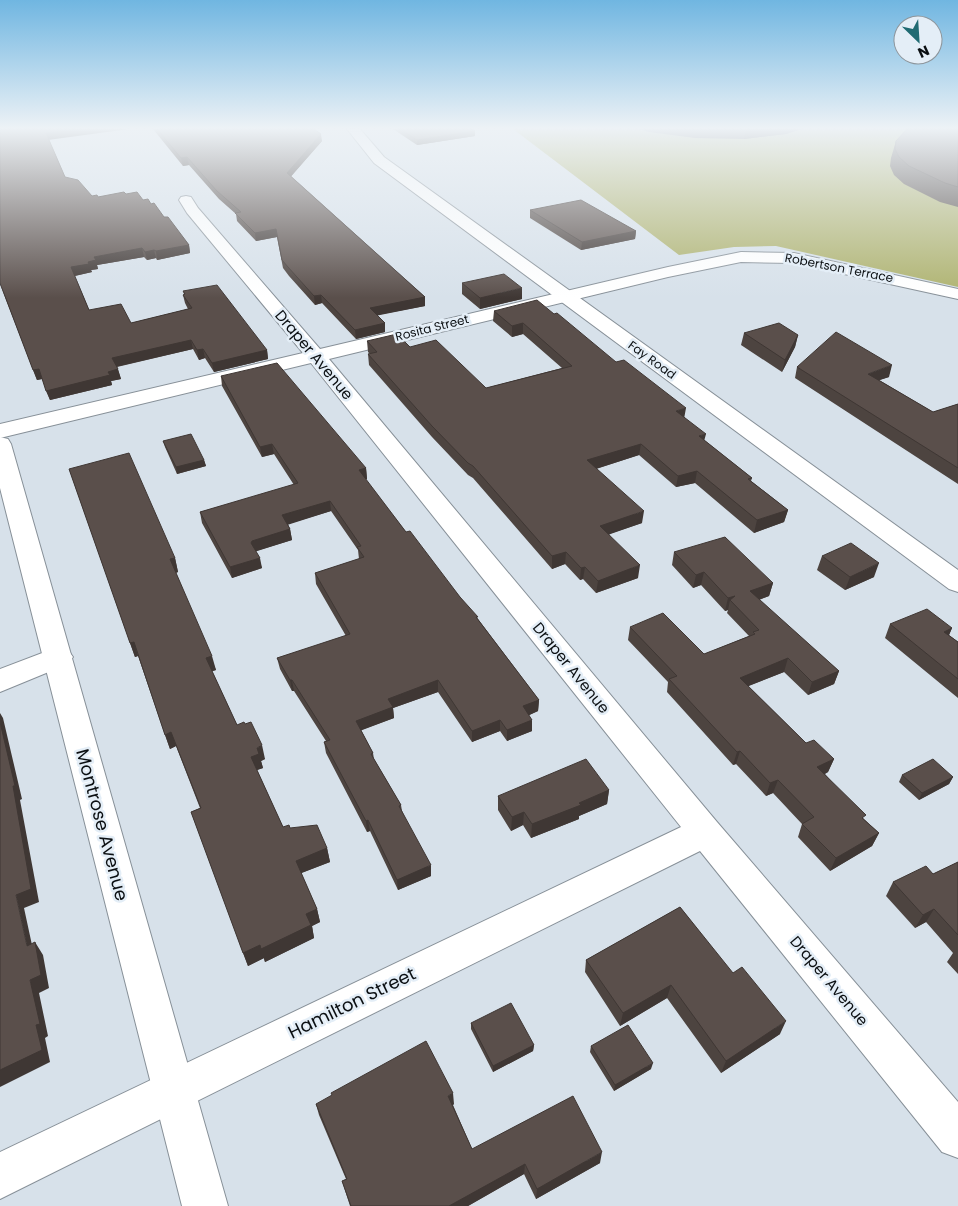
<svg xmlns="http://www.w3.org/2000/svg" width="958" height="1206" font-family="Poppins,sans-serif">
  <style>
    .green { fill: #aeb26e }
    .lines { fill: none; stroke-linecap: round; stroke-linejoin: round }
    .street-casing { stroke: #879098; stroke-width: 2 }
    .secondary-casing { stroke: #879098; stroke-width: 2 }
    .street { fill: #fff; fill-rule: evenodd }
    .secondary { fill: #fff; fill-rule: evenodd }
    .wall { fill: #4d4440 }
    .shaded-wall { fill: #3f3734 }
    .building { fill: #5a4f4b; stroke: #3f3734 }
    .labels { text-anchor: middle; stroke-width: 5; stroke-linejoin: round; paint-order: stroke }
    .far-street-label { font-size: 12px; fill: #0b0f12; stroke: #e4eef7 }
    .street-label { font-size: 15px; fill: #0b0f12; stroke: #e4eef7 }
    .near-street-label { font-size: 18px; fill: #0b0f12; stroke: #e4eef7 }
  </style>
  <rect width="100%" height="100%" fill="#d7e1ea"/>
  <path class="green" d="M513 129H958V287L776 246 734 247 679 255Z"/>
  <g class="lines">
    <defs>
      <path id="street" d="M186 196 191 197 198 208 320 349 668 267 741 252 794 253 958 289V299L794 263 741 262 668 277 329 359 717 822 958 1102V1158L942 1152 700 851 0 1199V1152L681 827 311 363 0 438V424L303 353 187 213 179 200 181 197Z
        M58 647 68 650 73 657 68 664 0 692V669Z"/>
      <path id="secondary" d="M347 129H360L384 157 958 570V592L949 589 374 163Z
        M0 437 8 439 11 444 228 1206H182L0 488Z"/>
    </defs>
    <use href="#street" class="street-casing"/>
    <use href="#secondary" class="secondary-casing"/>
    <use href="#street" class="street"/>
    <use href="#secondary" class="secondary"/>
  </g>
  <path class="wall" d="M153 129H314L322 141 291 176 425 297V306L377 315 385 323V332L356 339 322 303 315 305 289 276 283 268 277 237 256 241 237 221 236 214 219 199 189 165 183 166Z
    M393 129H471L475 136 417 145Z
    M640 129H801L786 134 744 139 695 138 649 132Z
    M958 129V207L940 202 904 184 894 175 890 166 891 158 896 141Z
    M49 140 65 177 92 196 98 197 126 194 151 204 189 245 190 253 157 260 156 258 147 260 144 257 97 265 98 269 91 270 92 272 75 276 89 310 131 323 188 309 185 303 183 295 184 294 183 291 267 350 268 359 214 372 205 358 199 360 193 349 117 367 121 379 111 381 112 385 50 400 42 379 37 380 0 284Z
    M530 210 636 231 635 239 581 250 530 218Z
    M462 283 522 299 480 309 462 294Z
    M494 311 616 362 684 417 704 440 752 478 751 481 788 510 784 522 754 533 695 483 676 487 639 455 596 469 642 523 609 534 638 578 596 593 583 579 580 580 565 564 552 569 473 478 468 475 432 437 369 365 368 354H370L368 352 367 341 410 347 486 388 562 368 523 334 512 337 493 321Z
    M744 333 798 335 795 347 782 372 741 345Z
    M797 367 889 377 879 380 933 412 958 404V484L795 378Z
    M221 376 366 468 367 479H365L406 532 478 619 539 700 538 711 529 715 532 731 507 741 500 731 472 742 438 692 393 708 394 718 361 730 373 753 374 759 401 805 402 811 431 876 398 890 370 831 367 832 326 753 324 742 326 741 294 691H292L280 669 277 658 346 636 316 584 315 573 359 559 358 550 331 511 288 524 290 529 292 540 256 551 262 568 232 578 202 523 200 512 294 485 274 454 262 457 222 386Z
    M163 441 204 460 206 466 177 474 165 447Z
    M69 469 175 558 178 572 176 573 216 670 212 671 237 725 265 759 261 761 263 768 257 770 283 827 290 828 327 848 330 862 301 873 317 909 320 922 312 926 314 938 265 962 264 958 248 966 191 812 200 808 176 746 170 749 138 656 135 657Z
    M674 552 773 583 769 596 759 600 839 671 834 684 808 695 784 672 748 686 806 743 834 759 828 772 825 774 864 819 879 833 872 846 830 871 798 837 802 824 773 793 766 796 736 764 733 765 667 692 668 682 628 640 630 627 704 654 749 636 727 613 728 610 725 611 701 585 693 588 672 565Z
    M822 556 874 577 845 590 817 570Z
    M890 624 952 628 949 635 958 642V698L885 638Z
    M902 775 953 777 949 784 919 800 899 782Z
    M609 790 607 804 579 816V819L531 838 523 825 511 831 498 810V796Z
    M958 862V974L947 962 953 953 926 922 915 928 886 896 893 882 933 874Z
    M680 907 780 1034 721 1073 667 998 620 1026 585 972 586 960Z
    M471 1023 534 1045 533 1051 493 1072 471 1029Z
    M591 1046 651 1069 614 1091 590 1052Z
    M316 1104H454L453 1105 472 1149 600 1163 536 1199 524 1174 468 1206H350L342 1181 346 1179 319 1115Z"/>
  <path class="shaded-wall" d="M76 129H129L48 140 46 133Z
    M746 129H801L786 134 744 139Z
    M475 131V136L417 145V140Z
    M321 134 322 141 288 180 287 173Z
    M187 157 189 165 183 166 181 158Z
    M276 229 277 237 256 241 255 233Z
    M636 231 635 239 581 250 582 242Z
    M189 245 190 253 157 260 156 251Z
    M142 248 144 257 97 265 98 269 91 270 92 272 74 276 71 267 88 262 94 257Z
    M154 250 156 258 147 260 145 252Z
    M522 288V299L480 309V298Z
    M321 295 322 303 315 305 314 296Z
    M425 297V306L370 317V308Z
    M385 323V332L356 339 355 330Z
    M523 323V334L512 337V326Z
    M798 335 795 347 782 372 785 360Z
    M191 340 193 349 115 367 112 358Z
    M203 349 205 358 199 360 197 350Z
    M267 350 268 359 214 372 212 363Z
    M892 365 889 377 865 385 868 374Z
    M39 369 42 379 37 380 33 370Z
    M118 369 121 379 111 381 112 385 50 400 46 391 108 372Z
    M686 408 684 419 676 411Z
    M706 434 703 445 699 436Z
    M272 444 274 454 262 457 260 447Z
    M641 444 639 455 586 472 587 460Z
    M204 460 206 466 177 474 176 467Z
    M366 468 367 479 360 481 359 470Z
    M697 471 695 483 676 487 678 476Z
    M330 501 331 511 284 526 282 515Z
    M788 510 784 522 754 533 757 520Z
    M644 511 642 523 599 538 600 526Z
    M290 529 292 540 254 552 251 543 252 541Z
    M566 552 565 564 552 569V556Z
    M175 558 178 572 174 573 170 559Z
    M260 558 262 568 232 578 230 567Z
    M879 563 874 577 845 590 850 577Z
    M640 565 638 578 596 593 598 581Z
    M585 567 583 579 580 580 581 568Z
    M704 572 701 585 693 588 696 575Z
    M773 583 769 596 746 604 750 591Z
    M735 596 730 600 728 610 725 611 728 598Z
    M952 628 946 642 944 632Z
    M134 642 138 656 135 657 130 643Z
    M212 656 216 670 210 672 206 658Z
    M788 658 784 672 736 691 740 678Z
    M839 671 834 684 808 695 812 682Z
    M290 680H292L294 691H292Z
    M438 680V692L393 708 394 718 357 732 356 721 388 699Z
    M539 700 538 711 523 718V706Z
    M0 713 3 718 22 799 20 800 39 902 24 908 35 959 27 946 16 895 0 722Z
    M500 720V731L472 742V731Z
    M532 720V731L507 741V730Z
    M171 732 176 746 170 749 165 735Z
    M262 745 265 759 261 761 263 768 254 771 251 757 257 748Z
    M740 751 736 764 733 765 737 752Z
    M834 759 828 772 812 780 817 767Z
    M953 777 949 784 919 800 922 793Z
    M778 780 773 793 766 796 770 783Z
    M609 790 607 804 579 816V819L531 838 532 824Z
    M524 812 523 825 511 831 512 817Z
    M368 820 370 831 367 832 366 821Z
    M879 833 872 846 830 871 836 858Z
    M327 848 330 862 299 874 296 861Z
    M431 865V876L398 890 397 880Z
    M317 909 320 922 312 926 314 938 265 962 261 949 306 914Z
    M934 909 926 922 915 928 923 915Z
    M35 942 43 955 49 988 39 993 48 1036 45 1038 50 1062 0 1087V1070L36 1025 30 980Z
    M260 945 264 958 248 966 243 953Z
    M671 985 667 998 620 1026 623 1013Z
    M786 1021 780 1034 721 1073 726 1061Z
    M534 1045 533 1051 493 1072V1066Z
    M653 1063 651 1069 614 1091 615 1085Z
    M453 1093 454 1104 449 1107 448 1096Z
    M602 1152 600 1163 536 1199 537 1189Z
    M525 1164 524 1174 468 1206H449Z"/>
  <path class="building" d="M3 129H76L46 133 65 177 78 180 92 196 97 195 98 197 124 192 126 194 137 192 143 200 148 199 151 204 154 203 164 217H168L189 245 156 251 154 250 145 252 142 248 94 257 96 260 88 262 89 264 71 267 89 310 121 304 131 323 192 308 183 295 185 294 183 291 217 285 267 350 212 363 203 349 197 350 191 340 112 358 118 369 108 372 110 375 46 391 39 369 33 370 0 283V130Z
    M157 129H314L321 134 287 173 425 297 370 308 385 323 355 330 321 295 314 296 288 267 282 260 276 229 255 233 235 213 241 212 217 191 187 157 181 158Z
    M400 129H471L475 131 417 140Z
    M907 129H958V187L945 183 909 166 899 157 895 149 896 141Z
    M581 200 636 231 582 242 530 210Z
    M504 274 522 288 480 298 462 283Z
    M537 300 554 314 557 313 616 362 624 360 686 408 676 411 706 434 699 436 752 478 748 479 788 510 757 520 697 471 678 476 641 444 587 460 644 511 600 526 640 565 598 581 585 567 581 568 566 552 552 556 473 466 468 463 432 426 368 354 377 352 367 341 397 334 410 347 436 340 486 388 572 366 523 323 512 326 494 311Z
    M779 323 798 335 785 360 744 333Z
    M836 332 892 365 868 374 933 412 958 404V468L797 367Z
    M277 363 366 468 359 470 406 532 410 531 460 597 478 617H476L539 700 523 706 532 720 507 730 500 720 472 731 438 680 388 699 393 707 356 721 373 753 371 754 401 805 399 806 431 865 397 880 368 820 366 821 324 742 330 740 292 680H290L277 658 350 634 315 573 364 557 357 547 361 546 330 501 282 515 290 529 252 541 251 543 260 558 230 567 200 512 298 483 272 444 260 447 221 376Z
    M191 434 204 460 176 467 163 441Z
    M129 453 175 558 170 559 212 656 206 658 237 725 244 722 245 724 251 722 262 745 257 748 259 754 251 757 283 827 289 825 290 828 317 825 327 848 296 861 317 909 306 914 311 925 261 949 260 945 243 953 191 812 201 808 171 732 165 735 134 642 130 643 69 469Z
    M725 537 773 583 750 591 839 671 812 682 788 658 740 678 806 743 814 740 834 759 817 767 866 815 862 818 879 833 836 858 802 824 814 817 778 780 770 783 740 751 737 752 669 679 677 676 630 627 663 613 704 654 755 634 753 632 759 630 730 600 735 596 728 598 704 572 696 575 674 552Z
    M851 543 879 563 850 577 822 556Z
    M927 609 952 628 944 632 958 642V679L890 624Z
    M0 722 15 786H13L31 889 16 895 27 946 35 942 41 975 30 980 40 1024 36 1025 42 1050 0 1070Z
    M586 759 609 790 579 803 581 805 532 824 524 812 512 817 498 796Z
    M933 759 953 777 922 793 902 775Z
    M958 862V935L934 909 923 915 893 882 926 866 933 874Z
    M680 907 733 973 742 967 786 1021 726 1061 671 985 623 1013 586 960Z
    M511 1003 534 1045 493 1066 471 1023Z
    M628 1025 653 1063 615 1085 591 1046Z
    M426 1041 453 1093 448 1096 472 1149 573 1096 602 1152 537 1189 525 1164 449 1206H351L342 1181 347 1179 316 1104 332 1095 331 1093Z"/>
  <linearGradient id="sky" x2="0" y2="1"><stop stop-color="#70b6e1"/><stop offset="0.43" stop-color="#edf2f6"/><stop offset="1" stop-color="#edf2f6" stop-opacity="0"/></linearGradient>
  <rect width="958" height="298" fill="url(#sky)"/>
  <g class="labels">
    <g class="far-street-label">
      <text transform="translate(839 268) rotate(11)" y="4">Robertson Terrace</text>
      <text transform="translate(432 328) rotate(-14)" y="4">Rosita Street</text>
      <text transform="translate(652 360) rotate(36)" y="4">Fay Road</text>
    </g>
    <g class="street-label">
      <text transform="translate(314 355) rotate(50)" y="5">Draper Avenue</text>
      <text transform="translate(571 668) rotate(51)" y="5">Draper Avenue</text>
      <text transform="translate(829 981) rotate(50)" y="5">Draper Avenue</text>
    </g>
    <g class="near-street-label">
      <text transform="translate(102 825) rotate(75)" y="6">Montrose Avenue</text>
      <text transform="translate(352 1003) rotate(-26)" y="6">Hamilton Street</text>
    </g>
  </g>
  <g transform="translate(918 40) rotate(155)"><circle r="24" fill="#e4eef7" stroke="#8d959b"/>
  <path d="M0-4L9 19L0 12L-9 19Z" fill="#206b73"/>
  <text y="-8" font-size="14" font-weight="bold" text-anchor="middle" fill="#0b0f12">N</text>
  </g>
</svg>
